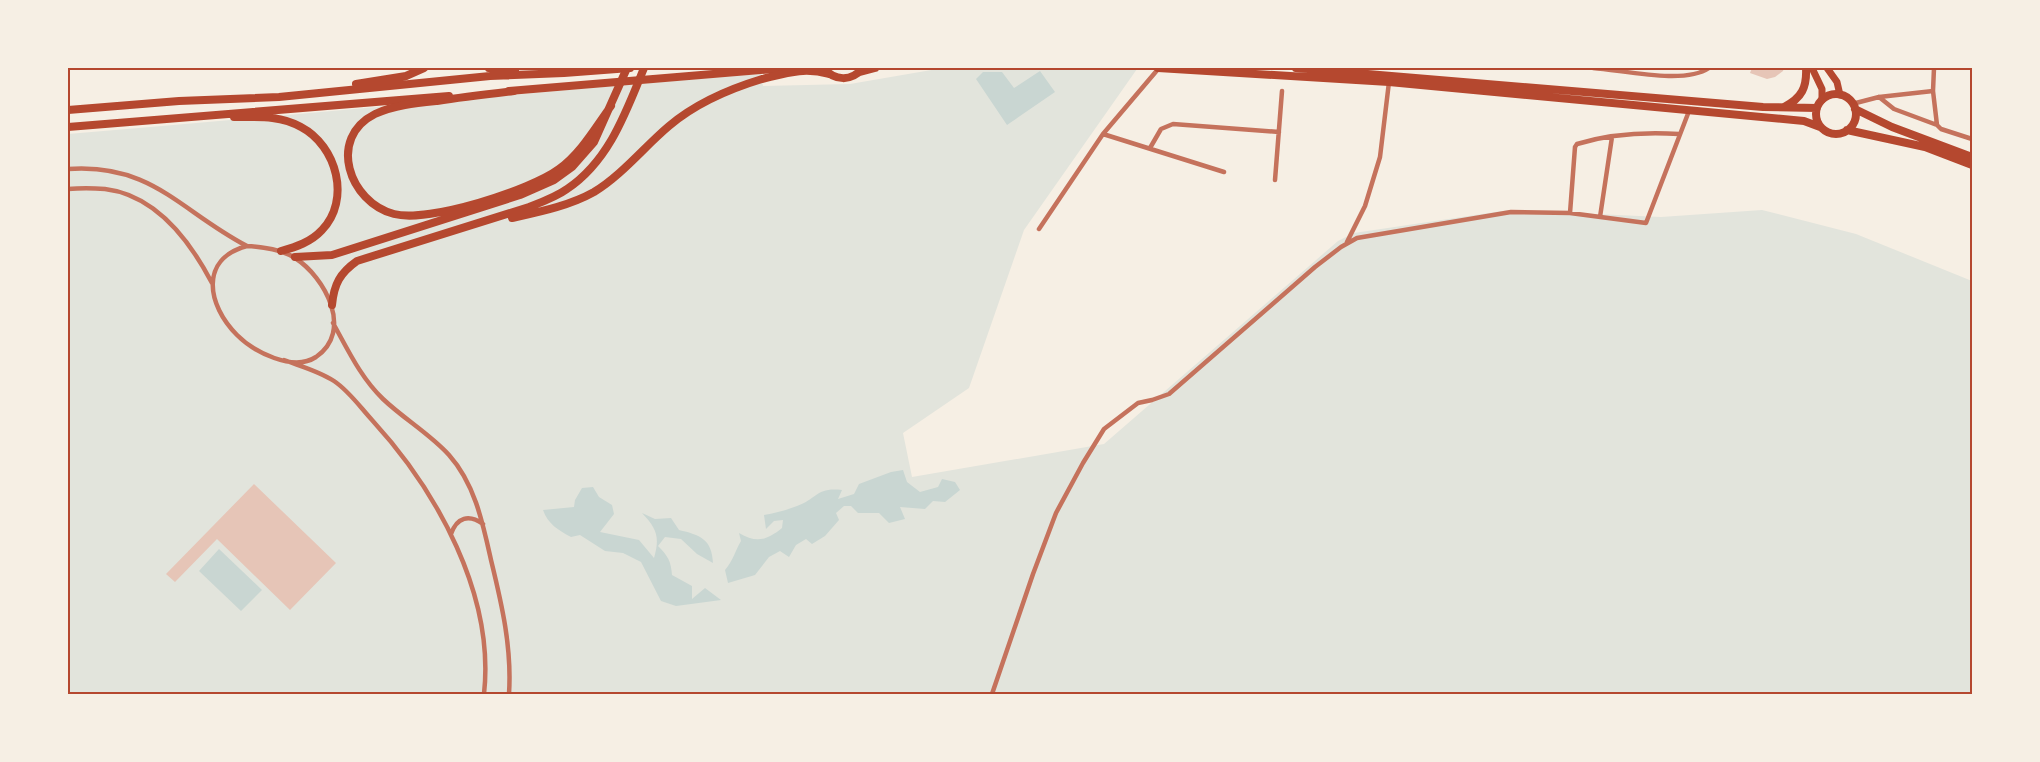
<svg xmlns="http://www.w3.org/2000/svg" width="2040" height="762" font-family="'Noto Sans',sans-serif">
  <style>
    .green { fill: #e2e4dc }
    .water { fill: #c9d6d2 }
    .building { fill: #e6c5b7 }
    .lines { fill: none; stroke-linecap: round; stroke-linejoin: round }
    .minor { stroke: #c5725c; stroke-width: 4.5 }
    .secondary { stroke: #b5482f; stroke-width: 7 }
    .primary { stroke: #b5482f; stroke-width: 8 }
    .trunk { stroke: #b5482f; stroke-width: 8 }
    .neatline { fill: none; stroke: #b5482f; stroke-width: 2 }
  </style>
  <rect width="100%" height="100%" fill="#f6efe4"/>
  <path class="green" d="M943 68 1137 69 1024 230 969 388 903 433 912 477 1104 444 1338 241 1354 233 1509 210 1661 217 1762 210 1856 234 1972 281V694H68V134C299 115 530 92 761 74L763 86 850 84Z"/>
  <path class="water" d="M1040 71 1055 92 1007 125 976 79 983 72H1002L1014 88Z
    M903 470 907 482 920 492 938 487 942 479 955 482 960 490 945 502 933 501 925 509 900 507 905 519 889 523 879 513H858L851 506H844L836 513 839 520 825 536 812 544 806 539 796 545 789 557 780 551 769 557 755 575 728 583 725 570C733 561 735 551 741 541L739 533C756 543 766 541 782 528L783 520 774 521 766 529 764 515C775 513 787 510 797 506 817 499 816 487 842 490L838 499 854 494 859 484 891 472Z
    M593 487 599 497 612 505 614 514 600 532 639 540 654 558C660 537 657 529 642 513L655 519 671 518 679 530C700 535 712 539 713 563L697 554 681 539 665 537 658 546C668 556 671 561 672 575L692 586V599L705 588 721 600 676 606 661 601 641 562 623 553 605 551 580 535 571 537C558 530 548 524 543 510L574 507 575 500 582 488Z
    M219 549 262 590 241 611 199 571Z"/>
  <path class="building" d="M1752 68H1784L1783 71 1775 77 1767 79 1750 73Z
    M254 484 336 563 290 610 217 539 175 582 166 574Z"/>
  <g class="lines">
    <path class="minor" d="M1593 68C1623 70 1684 85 1709 68
      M1934 68 1933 91 1937 125 1941 129 1972 139
      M1879 97 1894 109 1937 125
      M1852 104 1879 97 1933 91
      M1103 134 1224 172
      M1150 148 1161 129 1173 124 1279 132
      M68 169C152 163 180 211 247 246
      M1275 180 1282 91
      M68 189C80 188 92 188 105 189 156 195 190 241 212 283
      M1570 213 1575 147 1577 144C1609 134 1646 132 1679 134
      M1600 217 1612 137
      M1039 229 1103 134 1159 68
      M1347 242 1365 206 1380 157 1389 82
      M247 246C263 247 281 249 295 258 325 277 354 331 316 357 293 372 254 352 237 335 207 305 199 259 247 246Z
      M333 323C348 350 361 378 383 399 404 419 430 434 449 455 475 484 483 524 491 560 502 605 512 648 509 694
      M284 360C300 366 319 371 334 381 349 391 360 407 372 420 437 491 495 595 484 694
      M451 534C457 517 469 514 483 524
      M992 694 1033 574 1056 513 1083 463 1104 429 1138 403 1152 400 1169 394 1315 267 1341 247 1357 238 1511 212 1570 213 1646 223 1689 111"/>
    <path class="secondary" d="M1812 68 1822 89V100
      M1827 68 1837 82 1840 95"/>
    <path class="primary" d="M489 68 515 72
      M823 68C835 81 851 82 863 68
      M1158 68 1389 82 1804 121 1820 127
      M1296 68 1763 107 1817 108
      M860 72 875 68
      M356 84 406 76 424 68
      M509 91 786 68
      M1816 114a20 20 0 1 1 40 0a20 20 0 1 1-40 0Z
      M1784 107C1802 98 1807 87 1806 68
      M1855 109 1892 127 1972 157
      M68 110 179 101 279 97 490 76 564 73 630 68
      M234 117C257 117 280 115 301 127 337 146 351 200 322 230 311 242 296 247 281 251
      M68 127 449 96
      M1847 130 1925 147 1972 165"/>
    <path class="trunk" d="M514 91C488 94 462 97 437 101 416 103 394 105 375 114 327 138 349 202 394 214 428 223 531 190 559 169 581 153 595 128 611 106
      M512 218C539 212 569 206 594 192 622 175 644 147 669 126 696 103 729 89 762 79 787 73 804 67 829 74
      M295 257 332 255 520 195 554 180 572 167 594 142 627 68
      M332 305C334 284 340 273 357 261L529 207C542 202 556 197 567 189 609 161 626 112 644 68"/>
  </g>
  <rect width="2040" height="762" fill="none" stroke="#f6efe4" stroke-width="138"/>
  <rect x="69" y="69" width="1902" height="624" class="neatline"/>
</svg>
